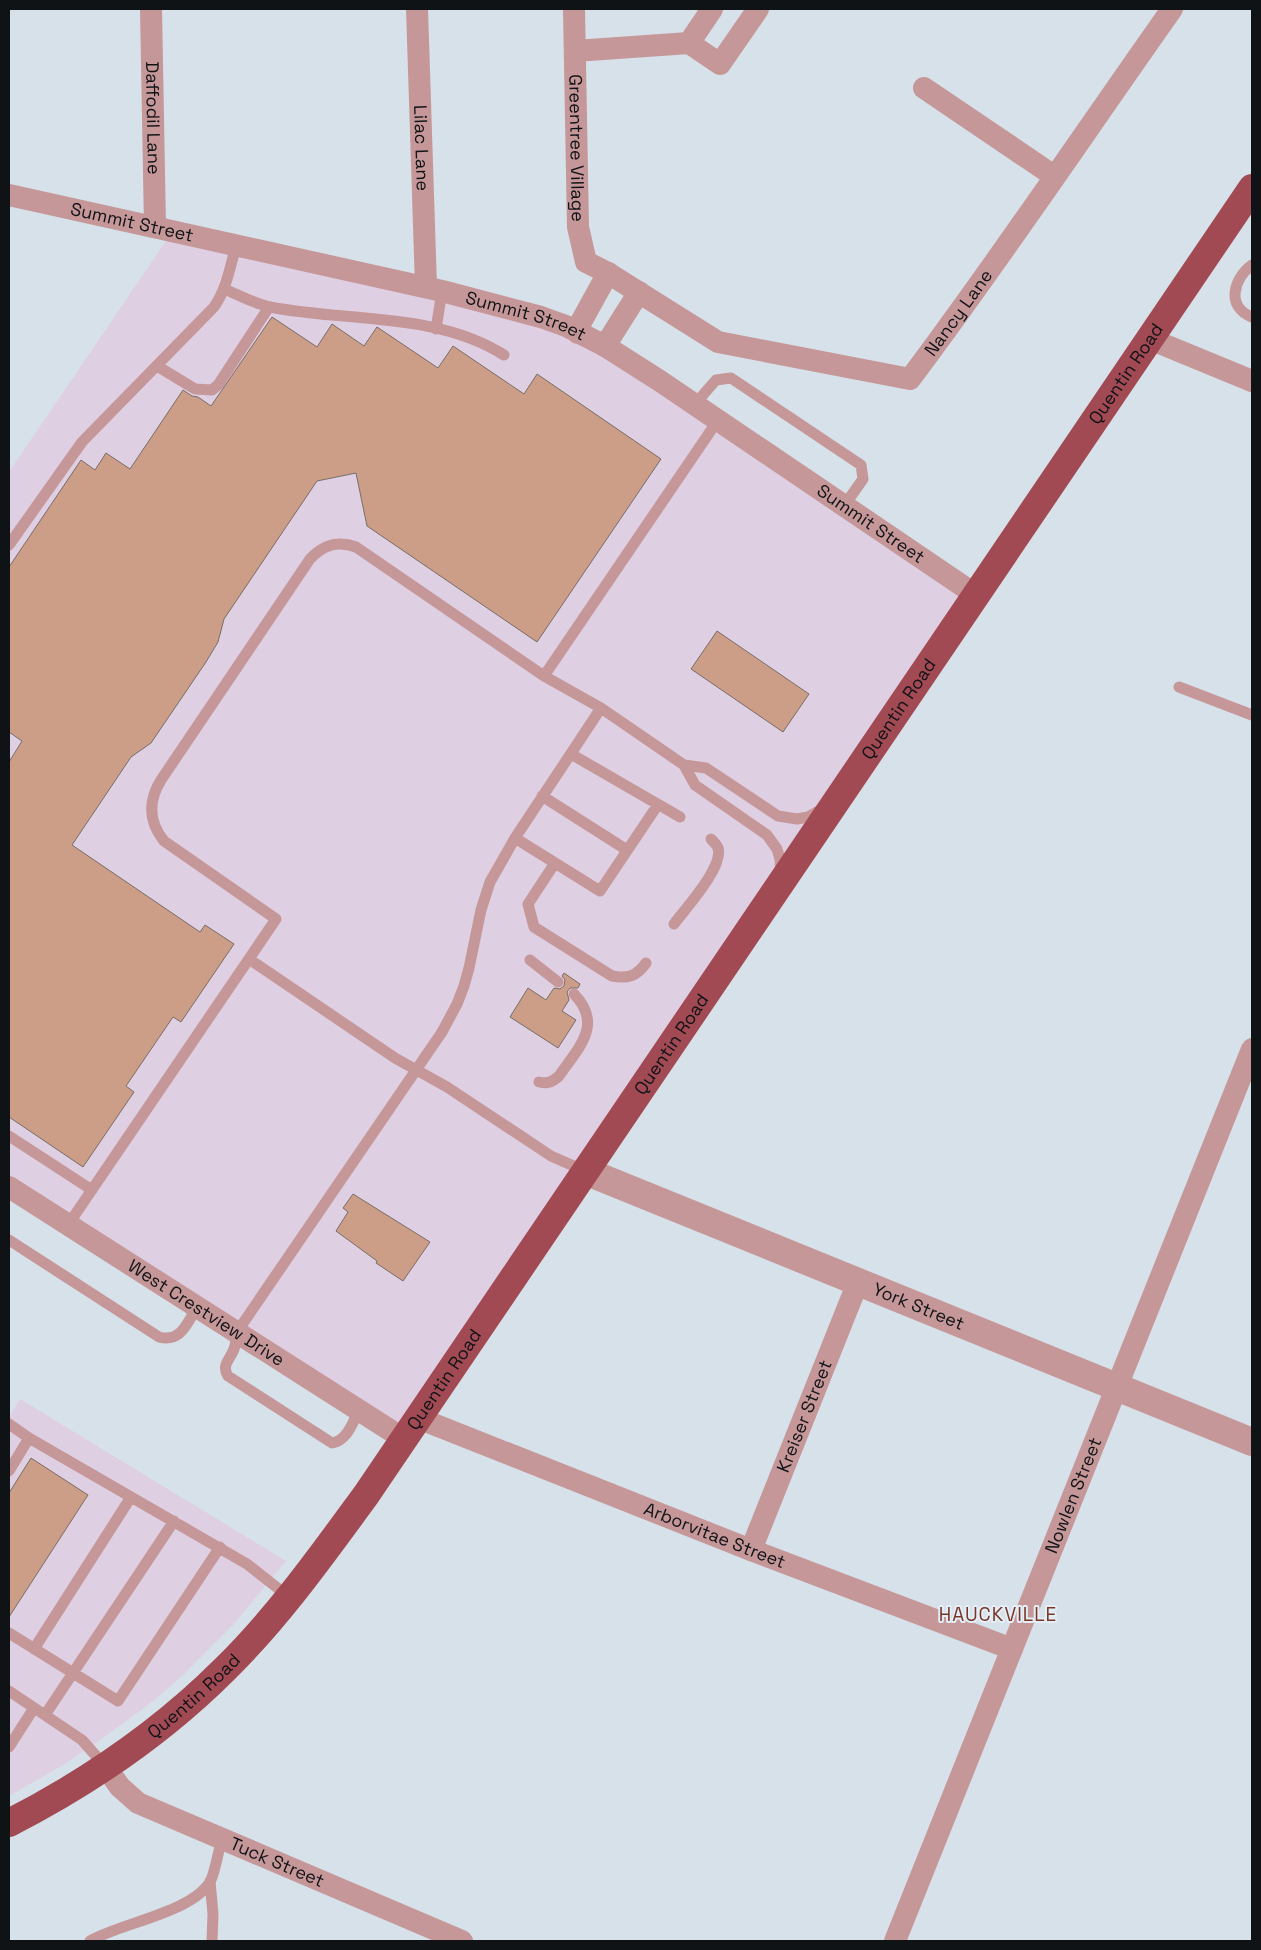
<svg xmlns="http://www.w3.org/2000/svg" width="1261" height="1950" font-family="'Space Grotesk',sans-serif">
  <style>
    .commercial { fill: #dfcfe2 }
    .building { fill: #cc9d87; stroke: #786d68 }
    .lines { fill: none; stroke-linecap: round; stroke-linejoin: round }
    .service { stroke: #c59799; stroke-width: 11 }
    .minor { stroke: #c59799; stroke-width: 22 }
    .tertiary { stroke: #c59799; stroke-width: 28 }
    .trunk { stroke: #a24a54; stroke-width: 28 }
    .labels { text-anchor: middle; stroke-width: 4; stroke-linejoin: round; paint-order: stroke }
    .street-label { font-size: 18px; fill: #101316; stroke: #e4eef6 }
    .neighbourhood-label { font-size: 19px; letter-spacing: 1px; fill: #7b3628; stroke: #e4eef6 }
  </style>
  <rect width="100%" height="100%" fill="#d7e1e9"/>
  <path class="commercial" d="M172 232 541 317 976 595 404 1439 9 1187V472Z
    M20 1399 286 1561 233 1625 181 1677 152 1702 92 1746 58 1768 9 1796V1418Z"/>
  <path class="building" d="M272 317 317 347 332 324 364 346 377 327 438 368 453 346 524 394 537 374 661 459 537 642 367 526 356 473 317 481 224 619 218 642 206 662 151 743 131 757 72 845 200 932 205 925 234 944 181 1022 173 1017 126 1086 134 1092 83 1167 9 1117V762L22 741 9 732V567L81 460 95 470 106 453 130 469 183 390 192 396 198 397 211 406Z
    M717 631 809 694 783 732 691 669Z
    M564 973 580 984 578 988H570L567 992 569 1000 562 1011 576 1020 558 1048 510 1017 528 988 546 1000 554 988 560 989 564 986 565 980 562 976Z
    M353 1194 430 1242 403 1281 376 1263 377 1261 336 1231 348 1212 343 1208Z
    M31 1458 88 1495 9 1617V1493Z"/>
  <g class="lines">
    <path class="service" d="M1252 265C1233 279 1226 307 1252 317
      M224 289C239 295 255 304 270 307 346 322 437 312 504 355
      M436 329 442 291
      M157 366 195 389 212 390 218 385 269 307
      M695 404 716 380 731 378 861 465 863 479 844 506
      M9 545 82 442 214 307C227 288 230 267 236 246
      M544 676 718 420
      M1179 687 1252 715
      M571 754 680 817
      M684 765 706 768 778 816 797 819 808 817 822 809
      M542 796 627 850
      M515 838 600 891 657 806
      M555 863 528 904 534 927 612 976C628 979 637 976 646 963
      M674 924C685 909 724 867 718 848 717 845 713 841 711 839
      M249 959 395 1058 447 1087 551 1156 585 1171
      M530 960 558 982
      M539 1082C548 1084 552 1082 559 1076 578 1048 604 1025 574 994
      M9 1136 92 1190
      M68 1225 276 919 164 841C148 821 148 801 161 780L310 559C323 545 337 540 356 547L544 676 601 708 684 765 695 785 767 835 777 849 780 859 781 874
      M9 1240 159 1337C181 1343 187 1323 197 1307
      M359 1410C353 1422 347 1441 332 1443L228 1376C221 1365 230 1360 234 1349 236 1344 236 1338 237 1332L442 1032 457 1004 464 986 469 968 481 910 490 882 515 838 601 708
      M9 1424 29 1438 247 1564 289 1597
      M9 1471 29 1438
      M9 1633 118 1701 220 1547
      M34 1649 131 1497
      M9 1691 82 1740 105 1766
      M45 1715 174 1521
      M9 1747 34 1708
      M210 1881 213 1914 212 1941
      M90 1941C120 1923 195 1912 211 1880 216 1868 218 1852 222 1839"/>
    <g class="minor">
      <path id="s1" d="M151 9 155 227"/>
      <path id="s2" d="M417 9 426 287"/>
      <path id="s3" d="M574 9 578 227 586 262 608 273 718 342 910 379C1001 258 1085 132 1172 9"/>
      <path d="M689 43 712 9"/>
      <path d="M575 51 689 43 720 64 758 9"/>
      <path d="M924 88 1054 176"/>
      <path id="s4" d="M9 195 442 291 541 317 566 326 605 346 660 381 976 595"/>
      <path d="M578 333 581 322 608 273"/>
      <path d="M1150 339 1252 381"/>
      <path d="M605 346 639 292"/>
      <path id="s5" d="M9 1187 404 1439"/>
      <path id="s6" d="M418 1418 751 1550 1012 1649"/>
      <path id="s7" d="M751 1550 858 1282"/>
      <path id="s8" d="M105 1766 120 1787 138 1803 462 1941"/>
      <path id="s9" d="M895 1941 1252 1049"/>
    </g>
    <path class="tertiary" id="s10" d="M585 1171 1252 1442"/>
    <path class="trunk" id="s11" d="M9 1823C87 1783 162 1732 225 1669 278 1617 322 1555 366 1495L1252 188"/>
  </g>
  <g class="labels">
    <g class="street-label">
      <text dy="6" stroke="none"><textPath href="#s1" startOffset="109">Daffodil Lane</textPath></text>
      <text dy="6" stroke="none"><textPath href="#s2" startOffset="139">Lilac Lane</textPath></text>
      <text dy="6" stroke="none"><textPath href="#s3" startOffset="139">Greentree Village</textPath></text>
      <text dy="6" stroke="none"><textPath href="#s4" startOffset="126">Summit Street</textPath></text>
      <text dy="6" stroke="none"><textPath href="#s3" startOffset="686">Nancy Lane</textPath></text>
      <text dy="6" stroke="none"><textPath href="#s4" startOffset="531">Summit Street</textPath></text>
      <text dy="6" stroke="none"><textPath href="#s11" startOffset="1845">Quentin Road</textPath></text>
      <text dy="6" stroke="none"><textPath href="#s4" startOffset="936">Summit Street</textPath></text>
      <text dy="6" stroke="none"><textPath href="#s11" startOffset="1440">Quentin Road</textPath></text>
      <text dy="6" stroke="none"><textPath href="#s11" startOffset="1035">Quentin Road</textPath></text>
      <text dy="6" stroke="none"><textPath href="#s10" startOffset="360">York Street</textPath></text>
      <text dy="6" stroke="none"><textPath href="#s5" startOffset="234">West Crestview Drive</textPath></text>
      <text dy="6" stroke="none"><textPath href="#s11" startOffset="630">Quentin Road</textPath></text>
      <text dy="6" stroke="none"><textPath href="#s7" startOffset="144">Kreiser Street</textPath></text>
      <text dy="6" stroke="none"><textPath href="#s9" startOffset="480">Nowlen Street</textPath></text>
      <text dy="6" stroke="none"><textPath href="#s6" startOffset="319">Arborvitae Street</textPath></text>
      <text dy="6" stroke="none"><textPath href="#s11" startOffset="225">Quentin Road</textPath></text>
      <text dy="6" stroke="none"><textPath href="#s8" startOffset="201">Tuck Street</textPath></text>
    </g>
    <g class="neighbourhood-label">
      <text x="998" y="1621">HAUCKVILLE</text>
    </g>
  </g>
  <rect width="1261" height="1950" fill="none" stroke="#101316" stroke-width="20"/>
</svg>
